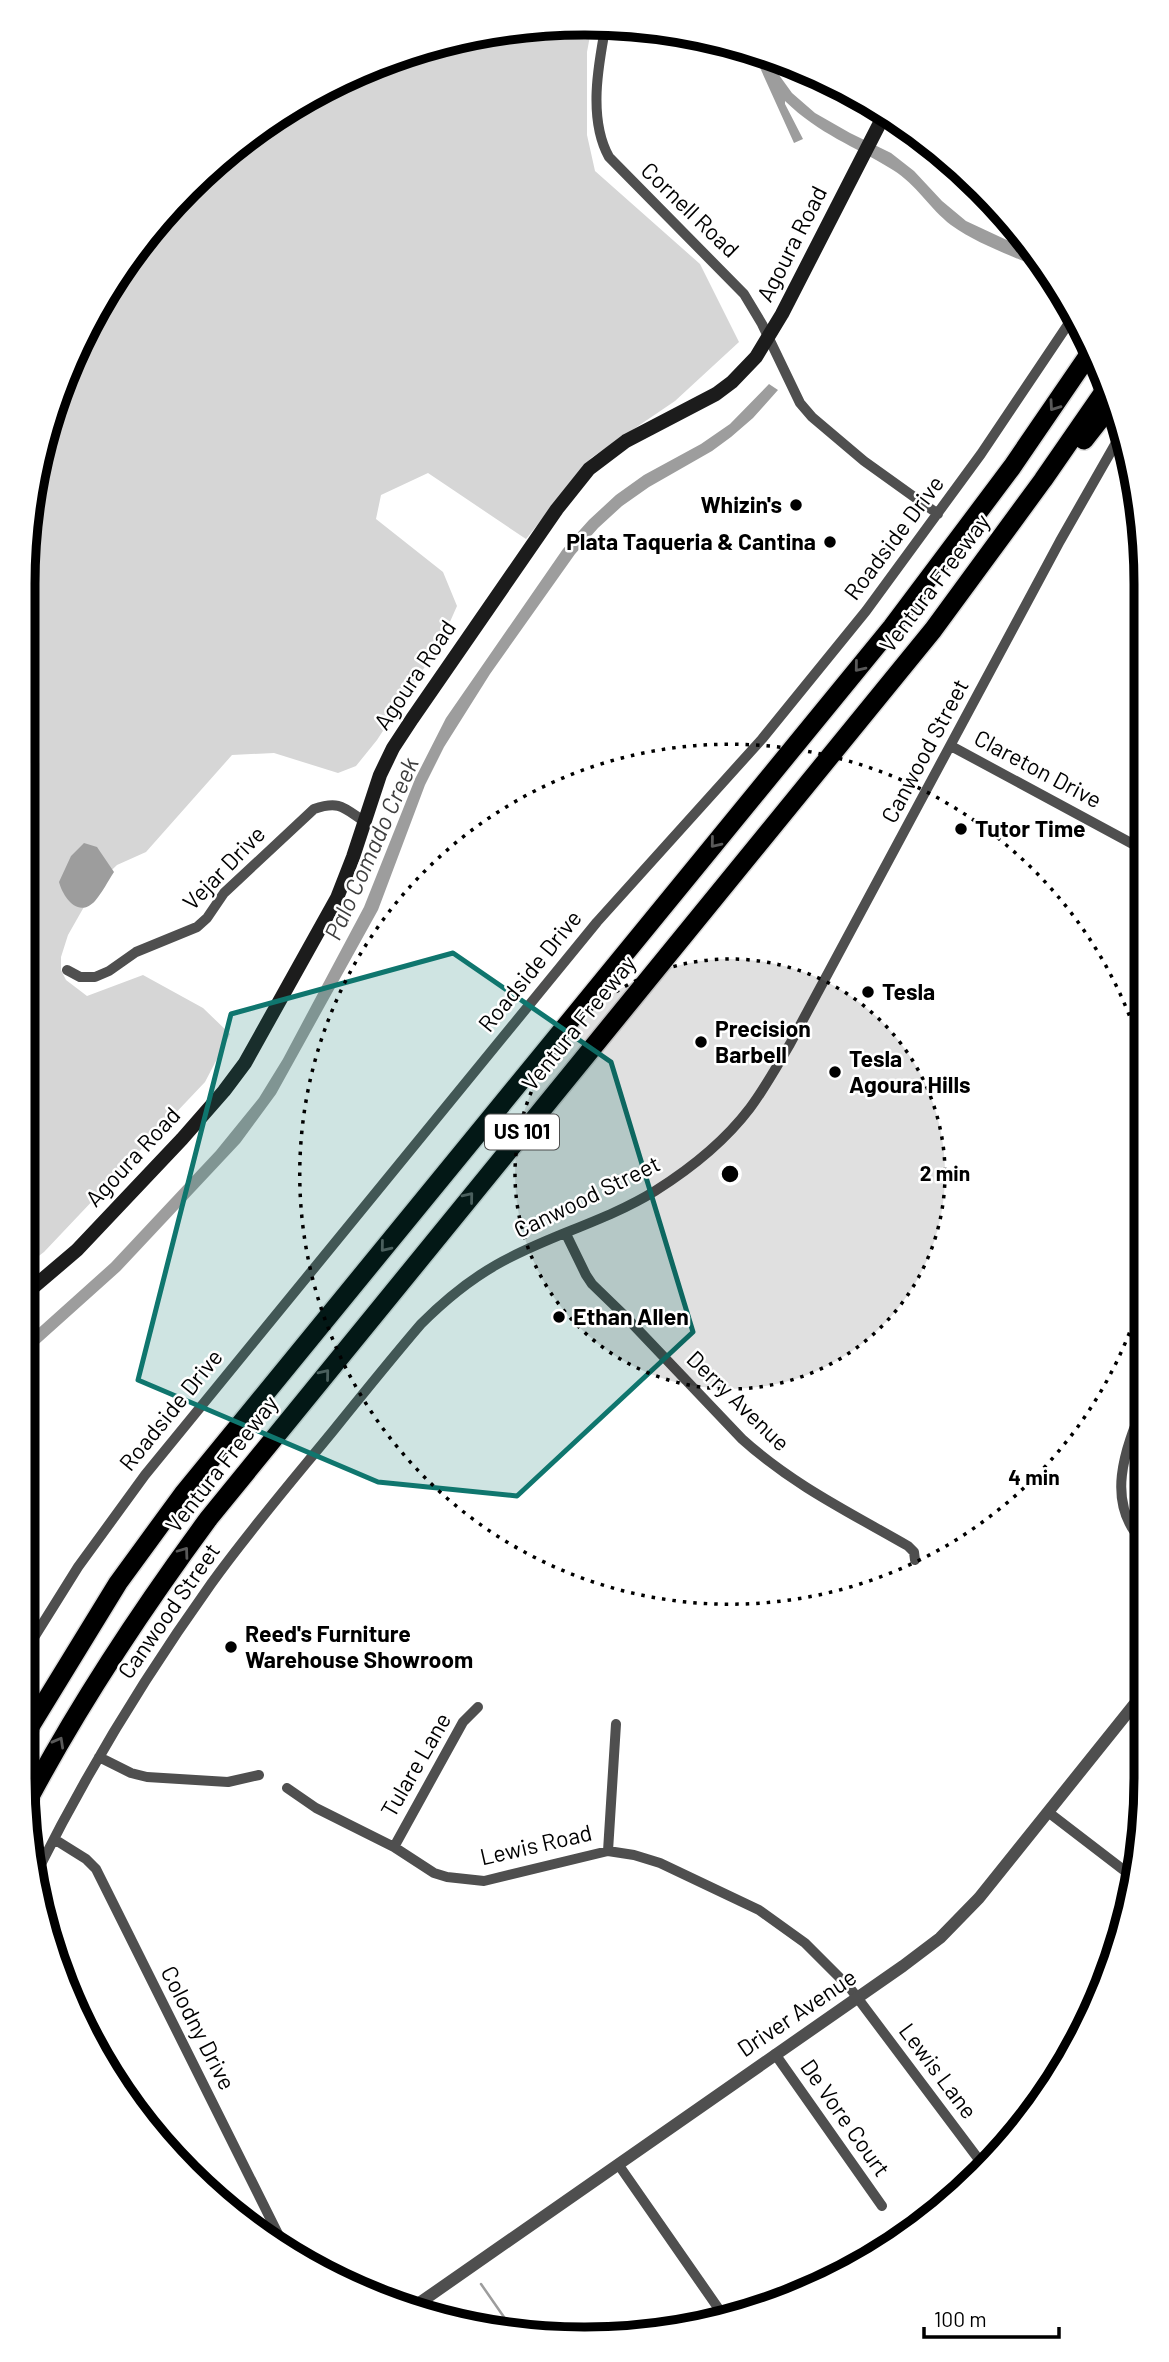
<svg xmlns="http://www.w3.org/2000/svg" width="1169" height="2362" font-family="Barlow,sans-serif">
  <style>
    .green { fill: #d6d6d6 }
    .water { fill: #9d9d9d }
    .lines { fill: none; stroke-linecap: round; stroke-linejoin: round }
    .stream { stroke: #9d9d9d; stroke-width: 2.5 }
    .motorway-casing { stroke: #dbdbdb; stroke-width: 22 }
    .minor { stroke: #4f4f4f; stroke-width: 10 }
    .tertiary { stroke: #4f4f4f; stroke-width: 12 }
    .secondary { stroke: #1c1c1c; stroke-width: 14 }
    .motorway { stroke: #000; stroke-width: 19 }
    .oneway { stroke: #595959 }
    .marked { fill: #0f766e; fill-opacity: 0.2; stroke: #0f766e; stroke-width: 5; stroke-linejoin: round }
    .ring { fill: none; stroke: #000; stroke-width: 3.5; stroke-dasharray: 3.5 7 }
    .poi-dot { fill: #000; stroke: #fff; stroke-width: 2.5 }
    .labels { text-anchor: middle; stroke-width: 5; stroke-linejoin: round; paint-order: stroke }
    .shield { fill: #fff; stroke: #4c4c4c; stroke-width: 2 }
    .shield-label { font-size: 21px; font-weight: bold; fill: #000 }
    .street-label { font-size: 23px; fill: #000; stroke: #fff }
    .poi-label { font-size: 23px; font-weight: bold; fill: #000; stroke: #fff; text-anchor: start }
    .water-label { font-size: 24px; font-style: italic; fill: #3e3e3e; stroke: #fff }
    .rim { fill: none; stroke: #000; stroke-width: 9 }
    .centre { fill: #000; stroke: #fff; stroke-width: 3.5 }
    .ring-label { font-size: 21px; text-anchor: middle; font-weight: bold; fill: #000; stroke: #fff; stroke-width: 5; stroke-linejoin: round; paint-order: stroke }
  </style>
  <rect width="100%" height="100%" fill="#fff"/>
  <path class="green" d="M592 25 587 52V135L595 171 700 264 739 342 675 401 591 458 526 539 428 473 381 495 376 519 443 572 457 606 441 642 377 740 356 766 338 773 274 753 232 755 146 852 117 865 97 884 68 935 61 957V970L66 980 87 996 143 975 203 1008 230 1034 205 1082 44 1252 23 1268 24 548 42 439 81 336 139 243 214 162 303 98 404 53 511 28Z"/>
  <path class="water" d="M752 50 773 58 779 75 792 93 815 113 850 133 891 153 914 171 942 201 966 221 1037 254 1047 272C1015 256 980 246 951 225 930 209 916 184 893 170 853 145 820 135 785 101V104L803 139 794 143Z
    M769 384 778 390 753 418 731 437 712 451 649 487 622 506 598 528 575 554 490 674 444 747 425 785 378 910 276 1094 240 1143 120 1271 23 1358V1342L111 1263 216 1151 259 1098 283 1059 364 907 415 779 446 718 563 549 589 520 616 495 644 475 701 444 730 424Z
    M84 843 97 847 114 872C108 881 102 893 95 901 78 919 63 897 59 882L71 856Z"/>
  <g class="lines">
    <path class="stream" d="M481 2284 513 2330"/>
    <defs>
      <path id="motorway" d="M1084 440 1113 403
        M23 1738 118 1583 183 1494 892 627 1012 467 1092 350
        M27 1802C80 1702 142 1609 209 1518L933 630 1043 480 1108 386"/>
    </defs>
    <use href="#motorway" class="motorway-casing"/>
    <path class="minor" d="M606 24C598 66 588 119 609 157L744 294 762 324 800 403 812 417 864 461 938 514
      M951 746 1142 849
      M67 970 80 977H95L109 971 136 952 197 927 207 918 224 893 314 809C340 800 344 808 365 822
      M566 1234 586 1275 592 1284 623 1314 742 1439C793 1485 849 1512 908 1546L914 1552 915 1560
      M1144 1404C1125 1449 1104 1503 1144 1543
      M23 1655 78 1567 145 1475 597 922 762 739 866 611 981 454 1073 317
      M99 1757 131 1773 147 1777 228 1782 259 1775
      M287 1788 316 1808 394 1847 434 1873 447 1877 484 1881 608 1851 634 1855 660 1863 759 1910 805 1943 850 1988 986 2169
      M1048 1812 1134 1878
      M54 1839 86 1859 96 1869 287 2252
      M394 1847 463 1722 478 1707
      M608 1851 616 1724
      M38 1870C88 1770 146 1675 211 1584 249 1531 292 1481 333 1431 362 1395 391 1359 421 1324 444 1301 468 1281 496 1265 546 1236 605 1222 655 1191 690 1169 725 1141 750 1108 765 1088 777 1066 790 1044L1060 541 1121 434
      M775 2054 882 2206
      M618 2164 723 2315"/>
    <path class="tertiary" d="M415 2306 903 1966 940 1938 979 1898 1145 1691"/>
    <path class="secondary" d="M23 1296 77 1250 182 1139 224 1091 245 1063 337 898 353 857 380 775 393 748 412 719 557 509 589 469 626 441 716 394 732 382 756 357 782 314 884 115"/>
    <use href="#motorway" class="motorway"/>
  </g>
  <defs><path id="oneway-chevron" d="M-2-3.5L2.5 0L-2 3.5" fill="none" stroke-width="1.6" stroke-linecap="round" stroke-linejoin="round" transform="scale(1.75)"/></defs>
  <g class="oneway">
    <use href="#oneway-chevron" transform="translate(1054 406) rotate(125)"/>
    <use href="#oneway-chevron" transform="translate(859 667) rotate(129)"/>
    <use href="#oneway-chevron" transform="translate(715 843) rotate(129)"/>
    <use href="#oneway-chevron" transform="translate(469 1197) rotate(-51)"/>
    <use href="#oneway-chevron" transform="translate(385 1247) rotate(129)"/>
    <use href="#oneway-chevron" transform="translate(325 1374) rotate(-51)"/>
    <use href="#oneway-chevron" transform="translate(184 1552) rotate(-54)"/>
    <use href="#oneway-chevron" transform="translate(59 1742) rotate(-61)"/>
  </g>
  <path class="marked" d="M453 953 611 1062 693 1332 517 1496 378 1482 138 1380 231 1014Z"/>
  <circle cx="730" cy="1174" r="215" fill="#000" fill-opacity=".12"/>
  <g class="ring">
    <circle cx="730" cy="1174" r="215"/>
    <path d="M1143 1293A430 430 0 1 1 1142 1052"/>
  </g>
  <g class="poi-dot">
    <circle cx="796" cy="505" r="7"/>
    <circle cx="830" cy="542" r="7"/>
    <circle cx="961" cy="829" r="7"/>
    <circle cx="868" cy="992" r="7"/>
    <circle cx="701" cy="1042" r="7"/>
    <circle cx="835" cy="1072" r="7"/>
    <circle cx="559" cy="1317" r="7"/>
    <circle cx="231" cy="1647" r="7"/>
  </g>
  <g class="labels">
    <rect class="shield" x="485" y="1114.5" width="74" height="35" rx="5"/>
    <g class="shield-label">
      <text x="522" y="1139">US 101</text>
    </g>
    <g class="street-label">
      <text transform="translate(690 210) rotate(44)" y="8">Cornell Road</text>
      <text transform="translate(792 244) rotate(-63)" y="8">Agoura Road</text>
      <text transform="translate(894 538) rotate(-53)" y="8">Roadside Drive</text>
      <text transform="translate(935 583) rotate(-53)" y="8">Ventura Freeway</text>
      <text transform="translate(415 675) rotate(-56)" y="8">Agoura Road</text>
      <text transform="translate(925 751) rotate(-62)" y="8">Canwood Street</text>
      <text transform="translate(1038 769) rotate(28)" y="8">Clareton Drive</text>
      <text transform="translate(224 868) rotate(-46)" y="8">Vejar Drive</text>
      <text transform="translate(530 971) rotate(-51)" y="8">Roadside Drive</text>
      <text transform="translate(579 1023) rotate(-51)" y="8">Ventura Freeway</text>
      <text transform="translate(133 1157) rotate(-47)" y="8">Agoura Road</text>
      <text transform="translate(587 1197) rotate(-26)" y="8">Canwood Street</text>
      <text transform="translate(738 1401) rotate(44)" y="8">Derry Avenue</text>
      <text transform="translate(171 1410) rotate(-51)" y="8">Roadside Drive</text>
      <text transform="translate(222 1464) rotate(-52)" y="8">Ventura Freeway</text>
      <text transform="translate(169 1611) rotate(-55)" y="8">Canwood Street</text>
      <text transform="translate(416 1765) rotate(-60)" y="8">Tulare Lane</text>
      <text transform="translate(536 1845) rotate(-13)" y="8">Lewis Road</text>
      <text transform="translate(797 2013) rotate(-34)" y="8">Driver Avenue</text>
      <text transform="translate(198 2028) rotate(63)" y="8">Colodny Drive</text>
      <text transform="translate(938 2071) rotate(53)" y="8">Lewis Lane</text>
      <text transform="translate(845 2118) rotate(55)" y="8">De Vore Court</text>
    </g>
    <g class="poi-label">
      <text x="782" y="513" text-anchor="end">Whizin's</text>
      <text x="816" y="550" text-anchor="end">Plata Taqueria &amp; Cantina</text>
      <text x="975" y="837">Tutor Time</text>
      <text x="882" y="1000">Tesla</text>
      <text x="715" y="1037">Precision<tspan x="715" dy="26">Barbell</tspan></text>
      <text x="849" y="1067">Tesla<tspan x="849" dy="26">Agoura Hills</tspan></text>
      <text x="573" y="1325">Ethan Allen</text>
      <text x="245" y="1642">Reed's Furniture<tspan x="245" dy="26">Warehouse Showroom</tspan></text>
    </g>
    <g class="water-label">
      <text transform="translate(372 849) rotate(-66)" y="8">Palo Comado Creek</text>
    </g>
  </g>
  <path d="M0 0H1169V2362H0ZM584 35H585A549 549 0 0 1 1134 584V1778A549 549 0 0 1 585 2327H584A549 549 0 0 1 35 1778V584A549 549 0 0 1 584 35Z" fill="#fff" fill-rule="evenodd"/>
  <path class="rim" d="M584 35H585A549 549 0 0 1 1134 584V1778A549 549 0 0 1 585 2327H584A549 549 0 0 1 35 1778V584A549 549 0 0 1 584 35Z"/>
  <circle cx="730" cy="1174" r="10" class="centre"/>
  <g class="ring-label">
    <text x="945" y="1181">2 min</text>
    <text x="1034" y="1485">4 min</text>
  </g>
  <path d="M924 2327v10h135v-10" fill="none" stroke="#000000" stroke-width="3.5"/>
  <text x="934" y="2327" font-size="21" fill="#000000" stroke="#ffffff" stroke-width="5" paint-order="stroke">100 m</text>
</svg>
